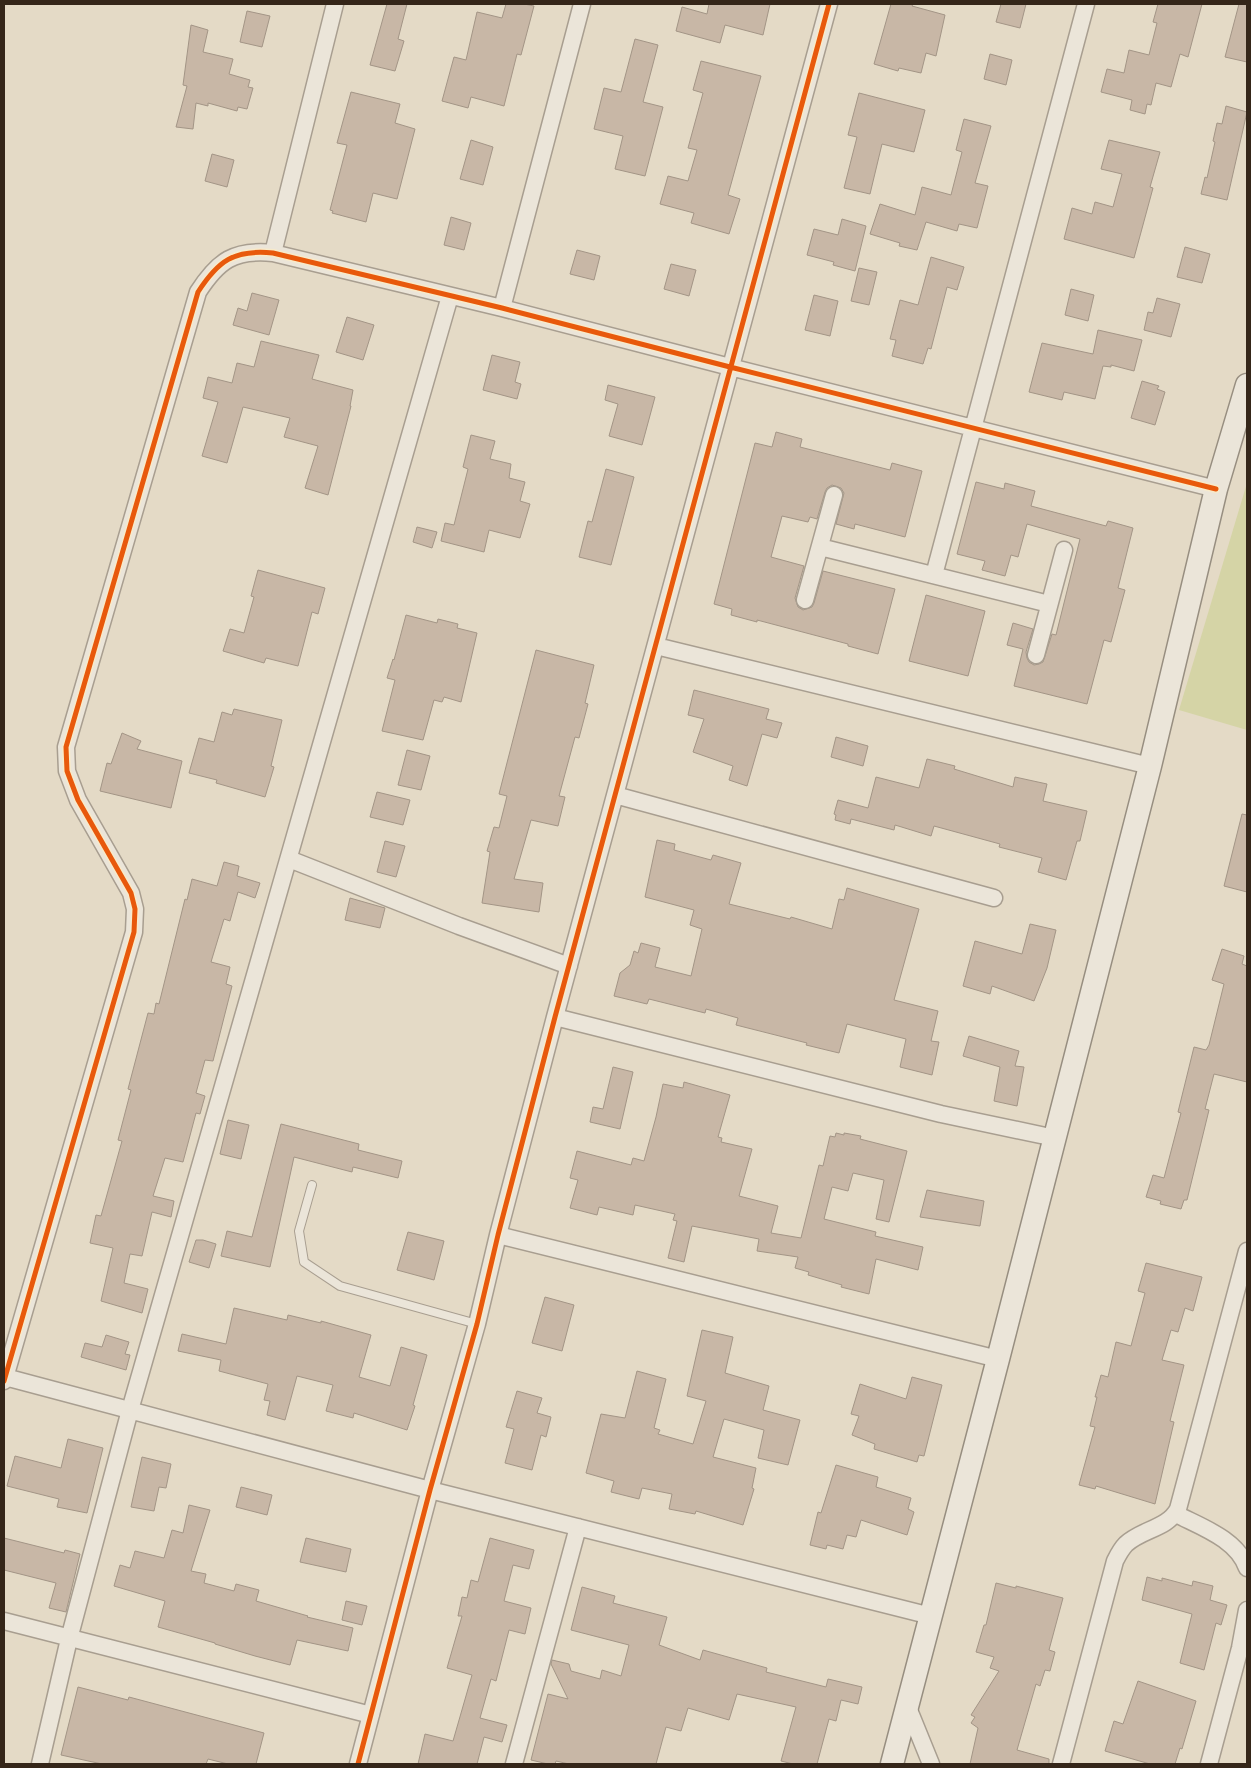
<svg xmlns="http://www.w3.org/2000/svg" width="1251" height="1768" font-family="Spectral,serif">
  <style>
    .green { fill: #d5d4a6 }
    .building { fill: #c8b7a6; stroke: #a39586 }
    .lines { fill: none; stroke-linecap: round; stroke-linejoin: round }
    .lane-casing { stroke: #a89e90; stroke-width: 10 }
    .street-casing { stroke: #a89e90; stroke-width: 19 }
    .secondary-casing { stroke: #978e80; stroke-width: 25 }
    .lane { stroke: #ebe5d9; stroke-width: 8 }
    .street { stroke: #ebe5d9; stroke-width: 16 }
    .secondary { stroke: #ebe5d9; stroke-width: 22 }
    .cycleway-casing { stroke: #f8eac9; stroke-width: 8 }
    .cycleway { stroke: #e8590c; stroke-width: 5 }
  </style>
  <rect width="100%" height="100%" fill="#e4dac6"/>
  <path class="green" d="M1247 483V730L1179 710Z"/>
  <path class="building" d="M387 4H407L398 39 404 41 395 71 370 65Z
    M506 4H524L534 6 521 55 517 54 504 106 471 97 468 108 442 101 454 57 466 60 477 12 502 18Z
    M709 4H770L763 35 725 25 720 43 676 31 682 7 707 14Z
    M891 4H913L912 6 945 15 936 56 926 53 921 73 899 68 898 71 874 64Z
    M1001 4H1026L1020 28 996 22Z
    M1158 4H1202L1188 57 1180 54 1171 87 1156 83 1151 105 1147 104 1145 114 1130 110 1132 100 1101 92 1107 69 1124 73 1129 50 1149 55 1157 23 1153 22Z
    M1239 4H1247V62L1225 57Z
    M247 11 270 16 262 47 240 42Z
    M191 25 208 30 203 52 233 59 229 74 250 80 248 87 253 88 247 109 238 107 237 111 208 103V106L196 103 193 129 176 127 187 86 183 85Z
    M635 39 658 45 643 102 663 107 645 176 615 169 623 136 594 129 604 88 621 92Z
    M990 54 1012 60 1006 85 984 79Z
    M701 61 761 76 728 195 740 199 729 234 691 223 694 213 660 204 668 176 688 181 697 150 688 148 703 93 693 90Z
    M351 92 400 104 395 123 415 129 397 199 373 193 366 222 332 213 333 211 330 210 347 145 337 143Z
    M859 93 925 110 914 152 882 144 870 194 844 188 857 137 848 135Z
    M1226 106 1247 112 1227 200 1201 194 1205 177 1207 178 1215 142 1213 141 1217 123 1222 124Z
    M964 119 991 126 975 183 988 186 977 228 959 224 957 231 926 222 917 250 899 246 900 243 870 234 880 204 915 215 922 187 951 195 962 152 956 150Z
    M471 140 493 147 483 185 460 179Z
    M1109 140 1160 152 1150 187 1153 188 1134 258 1064 239 1072 208 1092 214 1095 202 1113 207 1122 174 1101 169Z
    M212 154 234 160 227 187 205 181Z
    M451 217 471 223 464 250 444 245Z
    M842 219 866 226 855 271 833 265 834 262 807 255 814 229 838 235Z
    M1185 247 1210 254 1202 283 1177 277Z
    M577 250 600 256 594 280 570 274Z
    M931 257 964 267 957 290 947 287 931 349 928 348 923 364 892 356 896 340 890 339 900 300 918 305Z
    M671 264 696 270 689 296 664 289Z
    M859 268 877 272 869 305 851 301Z
    M1071 289 1094 295 1088 321 1065 315Z
    M252 293 279 300 269 335 233 325 238 308 247 311Z
    M814 295 838 301 830 336 805 330Z
    M1157 298 1180 304 1171 337 1144 330 1148 312 1153 313Z
    M347 317 374 325 363 360 336 352Z
    M1098 330 1142 340 1134 371 1111 365V367L1103 366 1095 399 1064 392 1062 400 1029 392 1042 343 1093 354Z
    M261 341 319 355 312 379 353 390 350 406H351L328 495 305 488 318 446 284 437 290 418 243 407 227 463 202 456 218 402 203 398 208 377 232 383 237 363 254 367Z
    M492 355 520 362 515 382 521 384 517 399 483 390Z
    M1142 381 1159 386 1157 389 1165 392 1155 425 1131 418Z
    M608 385 655 397 642 445 609 436 618 404 605 400Z
    M776 432 802 439 800 447 890 470 892 463 922 471 905 537 855 524 854 529 836 524 844 493 841 488 832 485 827 488 825 492 817 519 810 517 808 522 782 516 771 557 804 566 795 598 798 607 803 610 812 607 814 603 823 571 895 589 878 654 848 646V644L757 620V622L731 615 732 609 714 604 755 443 772 447Z
    M471 435 495 441 490 459 511 464 509 478 525 482 520 501 530 504 520 538 489 530 484 552 441 541 445 523 454 525 468 469 463 467Z
    M606 469 634 477 611 565 579 557 588 521 592 522Z
    M976 482 1004 489 1005 483 1035 491 1031 506 1106 526 1108 521 1133 528 1118 588 1125 590 1111 642 1104 640 1087 704 1014 686 1023 649 1007 645 1013 623 1033 629 1026 652 1027 658 1029 662 1034 665 1039 664 1043 662 1052 634 1056 635 1080 539 1027 524 1018 557 1011 555 1005 576 982 570 985 561 957 554Z
    M417 527 437 532 432 548 413 542Z
    M258 570 325 588 318 614 312 612 298 666 266 658 264 663 223 651 230 629 244 633 254 597 251 596Z
    M926 595 985 611 968 676 909 661Z
    M406 615 437 623 438 619 458 624 457 628 477 633 461 702 444 697 442 702 434 700 423 740 382 731 395 680 387 678 393 659 394 660Z
    M536 650 594 665 585 703 588 704 579 738 575 737 559 796 565 797 558 826 531 820 514 879 543 883 539 912 482 903 490 852 487 851 494 827 499 828 507 796 499 794Z
    M694 690 769 709 766 719 782 723 777 738 762 734 747 786 729 780 733 766 693 752 704 719 688 715Z
    M234 709 282 720 271 766 274 767 265 797 216 783 217 780 189 773 199 738 214 742 222 712 232 715Z
    M122 733 141 741 137 749 182 761 171 808 100 791 107 763 111 764Z
    M836 737 868 746 863 766 831 757Z
    M407 750 430 756 421 790 398 785Z
    M927 759 955 766 954 769 1013 787 1015 777 1047 784 1043 801 1087 811 1080 841H1077L1066 880 1038 872 1042 858 999 847 1000 844 934 826 931 836 895 825 894 830 851 819 850 824 835 820 836 815 834 814 838 800 868 808 876 777 919 788Z
    M377 792 410 800 403 825 370 817Z
    M1242 814 1247 815V892L1224 886Z
    M657 840 675 844 674 850 711 860 713 855 741 863 729 904 790 919 791 917 832 929 839 899 844 900 847 888 919 909 894 1000 938 1011 931 1041 939 1042 932 1075 900 1067 906 1039 847 1024 839 1053 806 1045 807 1043 736 1025 738 1018 706 1009 705 1013 649 999 647 1004 614 996 620 973 630 965 634 951 638 953 641 943 660 948 655 967 691 976 702 929 690 925 694 910 645 897Z
    M385 841 405 846 396 877 377 872Z
    M224 862 239 866 237 876 260 883 255 898 238 892 230 921 224 919 211 962 230 967 226 984 232 986 213 1061 205 1060 196 1093 205 1096 200 1114 196 1113 183 1162 165 1158 153 1196 174 1201 171 1217 152 1212 142 1256 130 1254 124 1283 148 1289 142 1313 101 1301 113 1248 90 1243 96 1215 101 1216 122 1141 118 1140 131 1090 128 1089 148 1013 154 1014 156 1003 159 1004 185 899 187 900 192 879 217 886Z
    M350 898 385 908 380 928 345 920Z
    M1030 924 1056 930 1047 968 1034 1001 992 986 990 994 963 986 975 941 1022 954Z
    M1222 949 1244 956 1242 964 1247 966V1082L1214 1074 1205 1109 1209 1110 1187 1200H1184L1181 1209 1160 1204 1161 1201 1146 1197 1153 1175 1164 1178 1181 1113 1178 1112 1194 1047 1206 1050 1209 1045 1224 984 1212 980Z
    M969 1036 1019 1051 1015 1066 1024 1067 1017 1106 994 1101 1000 1067 963 1056Z
    M613 1067 633 1072 620 1129 590 1122 593 1107 603 1109Z
    M684 1082 730 1095 718 1137 722 1138 721 1142 752 1149 739 1196 778 1206 771 1233 801 1238 819 1165 823 1166 830 1136 835 1137 836 1133 844 1135V1133L861 1136 860 1139 907 1151 889 1222 876 1219 884 1180 853 1173 848 1191 832 1187 824 1219 876 1232 875 1236 923 1247 918 1270 876 1259 869 1294 841 1287 842 1285 808 1275 809 1272 795 1268 798 1257 757 1251 759 1239 692 1226 684 1262 668 1258 677 1221 673 1220 675 1214 635 1205 633 1215 599 1207 597 1215 570 1208 578 1180 570 1178 577 1151 631 1165 633 1158 644 1161 656 1117 663 1084 683 1088Z
    M228 1120 249 1125 241 1159 220 1154Z
    M281 1124 359 1144 358 1150 402 1161 398 1178 353 1167 352 1172 294 1157 270 1267 221 1256 227 1231 252 1237Z
    M927 1190 984 1201 980 1226 920 1217Z
    M408 1232 444 1241 434 1280 397 1270Z
    M196 1240H203L216 1244 209 1268 189 1262Z
    M1146 1263 1202 1277 1193 1311 1185 1308 1178 1332 1171 1330 1162 1360 1184 1365 1170 1421 1174 1422 1155 1504 1096 1486 1095 1489 1079 1485 1095 1427 1090 1426 1097 1397H1095L1101 1375 1108 1377 1116 1342 1131 1346 1145 1293 1138 1291Z
    M545 1297 574 1305 562 1351 532 1343Z
    M234 1308 287 1320 288 1315 321 1323V1321L371 1335 359 1377 390 1386 401 1347 427 1355 413 1405 415 1406 407 1430 354 1413 353 1418 326 1411 333 1385 297 1376 285 1420 267 1415 270 1401 264 1400 268 1384 219 1371 221 1360 178 1351 182 1334 226 1344Z
    M702 1330 733 1337 725 1373 769 1386 763 1410 800 1420 788 1465 758 1458 764 1430 724 1419 713 1457 756 1468 752 1488 754 1489 743 1525 696 1511 695 1514 669 1509 672 1494 642 1488 639 1499 611 1492 614 1481 586 1473 601 1414 625 1418 637 1371 666 1379 654 1428 660 1430 658 1434 693 1444 706 1401 687 1396Z
    M106 1335 129 1342 125 1354 130 1355 126 1370 81 1357 85 1343 102 1347Z
    M912 1377 942 1385 924 1456 919 1455 917 1462 874 1449 875 1444 852 1435 859 1416 851 1414 860 1384 906 1399Z
    M517 1391 542 1398 537 1413 551 1417 546 1437 541 1435 532 1470 505 1463 514 1429 506 1427Z
    M68 1439 103 1448 87 1513 57 1507 59 1499 7 1486 15 1456 61 1468Z
    M142 1457 171 1464 166 1488 159 1487 154 1511 131 1507Z
    M836 1465 878 1477 876 1487 911 1498 908 1509 914 1512 907 1535 861 1520 856 1537 847 1535 843 1549 827 1545 826 1549 810 1545 818 1512 821 1513Z
    M241 1487 272 1495 267 1515 236 1507Z
    M189 1505 210 1510 191 1571 206 1574 204 1583 234 1591 236 1584 259 1590 256 1601 308 1616 307 1617 353 1628 348 1651 297 1640 290 1665 255 1656 215 1644V1643L158 1627 165 1601 114 1586 120 1565 130 1568 135 1551 164 1558 172 1530 183 1533Z
    M4 1538 64 1553 65 1550 80 1554 66 1612 49 1608 56 1583 4 1570Z
    M306 1538 351 1549 346 1572 300 1562Z
    M490 1538 534 1550 529 1569 513 1565 504 1601 531 1608 525 1634 509 1630 496 1681 491 1679 480 1718 507 1725 502 1742 484 1737 477 1764H418L425 1734 453 1741 472 1675 447 1668 462 1616H458L462 1597 467 1598 471 1580 478 1582Z
    M1147 1577 1162 1581V1578L1192 1586 1193 1581 1213 1586 1210 1600 1227 1605 1221 1625 1216 1623 1204 1670 1180 1663 1192 1614 1142 1600Z
    M996 1583 1016 1588V1586L1063 1598 1049 1650 1055 1652 1050 1671 1045 1670 1040 1686 1036 1684 1017 1750 1049 1759V1764H970L978 1728 971 1723 975 1717 971 1715 999 1671 990 1668 994 1657 976 1652 984 1625H986Z
    M582 1587 615 1596 613 1603 667 1617 659 1645 700 1660 703 1650 767 1668 766 1672 826 1687 828 1679 862 1687 858 1704 841 1700 836 1721 829 1719 817 1764H793L781 1761 796 1707 737 1694 729 1720 688 1708 681 1731 666 1727 656 1764H569L556 1761 555 1764H548L531 1760 548 1694 568 1699 551 1664 552 1660 569 1664 571 1671 600 1679 602 1670 621 1676 629 1645 571 1630Z
    M346 1601 367 1606 362 1625 342 1620Z
    M1138 1681 1196 1701 1182 1749 1180 1748 1175 1764H1150L1105 1751 1114 1721 1123 1724Z
    M78 1687 128 1700 129 1697 264 1733 256 1764H228L208 1759 206 1764H102L61 1755Z"/>
  <g class="lines">
    <defs>
      <path id="lane" d="M312 1185 299 1231 304 1262 340 1286 477 1324"/>
      <path id="street" d="M273 253 335 4
        M502 308 582 4
        M820 547 1049 604
        M934 575 1086 4
        M805 600 834 495
        M656 646 1150 766
        M1036 655 1064 550
        M615 795 994 898
        M289 859 459 926 569 966
        M555 1017 941 1114 1055 1138
        M498 1235 998 1359
        M5 1377 430 1490 931 1616
        M4 1381 134 932 135 909 131 893 78 800 67 771 66 747 198 292C218 261 234 249 273 253L502 308 730 367 1216 489
        M1176 1514C1201 1527 1237 1539 1247 1568
        M4 1621 371 1715
        M907 1705 931 1764
        M40 1764 69 1639 130 1410 450 296
        M358 1764 430 1490 477 1324 498 1235 555 1017 829 4
        M514 1764 578 1527
        M1061 1764 1115 1561C1118 1555 1121 1549 1126 1544 1142 1529 1167 1529 1178 1509L1247 1251
        M1209 1764 1240 1648 1247 1610"/>
      <path id="secondary" d="M892 1764 998 1359 1150 766 1216 489 1247 385"/>
    </defs>
    <use href="#lane" class="lane-casing"/>
    <use href="#street" class="street-casing"/>
    <use href="#secondary" class="secondary-casing"/>
    <use href="#lane" class="lane"/>
    <use href="#street" class="street"/>
    <use href="#secondary" class="secondary"/>
    <defs>
      <path id="cycleway" d="M4 1381 134 932 135 909 131 893 78 800 67 771 66 747 198 292C218 261 234 249 273 253L502 308 730 367 1216 489
        M358 1764 430 1490 477 1324 498 1235 555 1017 829 4"/>
    </defs>
    <use href="#cycleway" class="cycleway-casing"/>
    <use href="#cycleway" class="cycleway"/>
  </g>
  <rect width="1251" height="1768" fill="none" stroke="#352619" stroke-width="10"/>
</svg>
